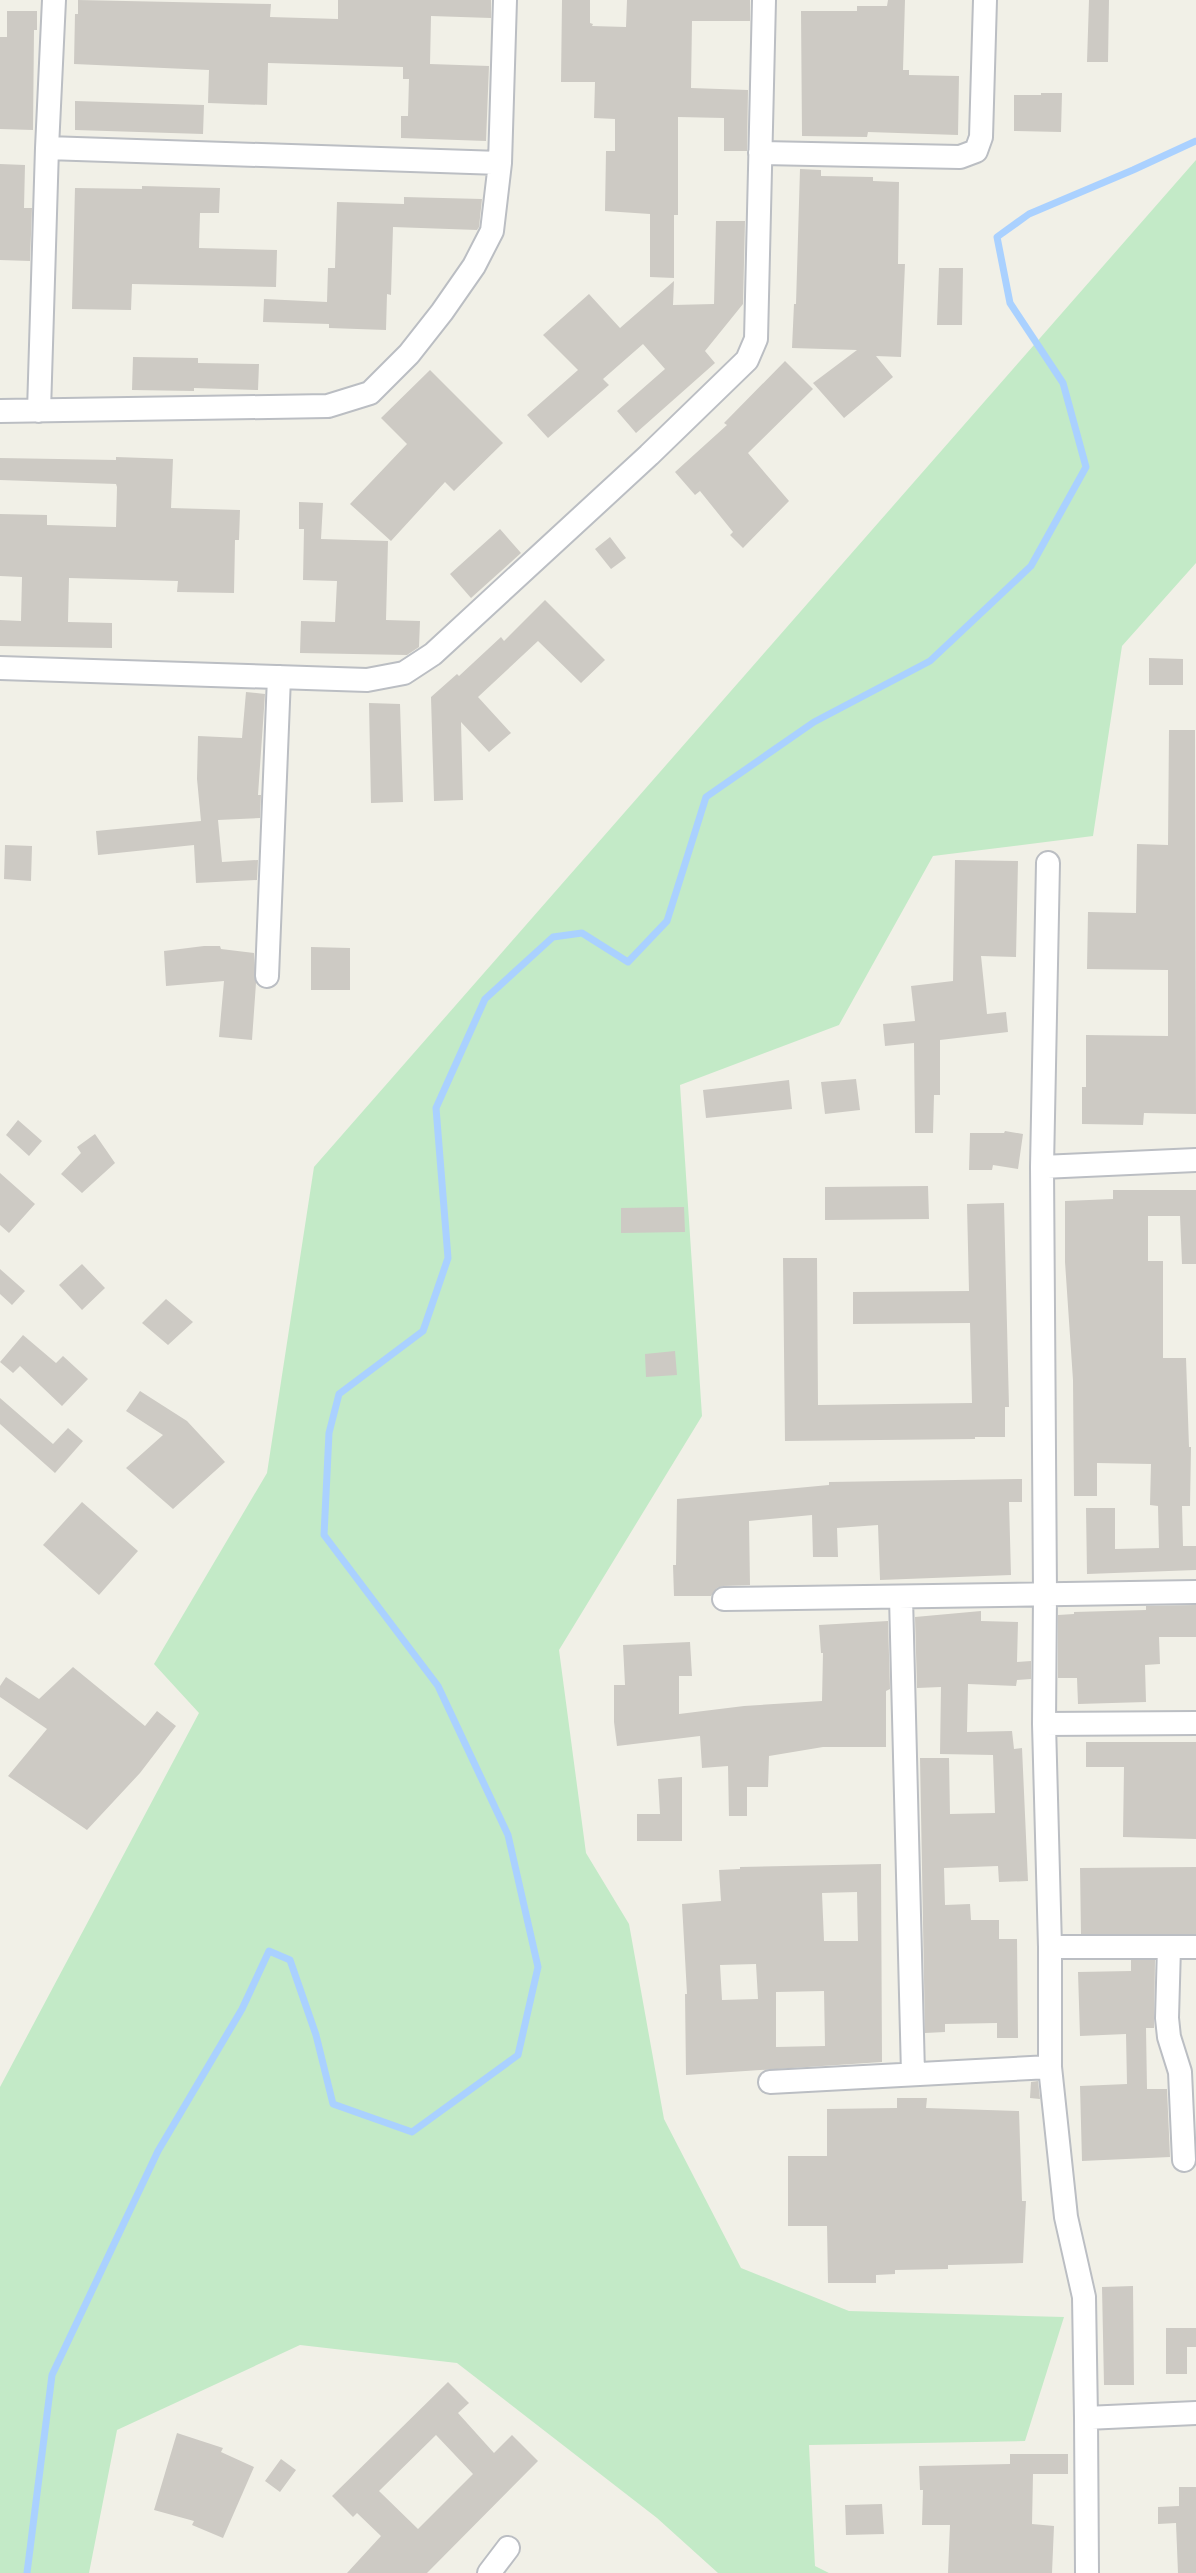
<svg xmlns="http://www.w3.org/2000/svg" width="1196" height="2573" font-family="Lato,sans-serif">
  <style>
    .green { fill: #c3eac7 }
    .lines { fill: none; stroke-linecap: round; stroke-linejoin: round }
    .stream { stroke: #aad1ff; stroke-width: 7 }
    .building { fill: #cdcac4; fill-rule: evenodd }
    .minor-casing { stroke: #bbbec3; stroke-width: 26 }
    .minor { stroke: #fff; stroke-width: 22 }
  </style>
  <rect width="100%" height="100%" fill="#f1f0e7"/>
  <path class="green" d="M1196 160V563L1122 646 1093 836 933 856 839 1025 680 1085 702 1416 559 1650 586 1853 629 1924 664 2119 741 2268 849 2311 1064 2317 1025 2441 809 2445 815 2566 829 2573H718L657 2518 457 2363 300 2345 117 2430 89 2573H0V2087L199 1713 154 1664 267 1473 314 1167Z"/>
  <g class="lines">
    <path class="stream" d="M27 2573 52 2375 158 2151 242 2009 269 1951 290 1960 316 2035 333 2104 412 2132 518 2055 538 1967 508 1835 438 1686 324 1535 329 1433 339 1394 423 1331 448 1258 436 1108 485 999 553 937 582 933 628 962 667 921 706 797 814 722 930 661 1031 566 1086 467 1063 383 1010 303 997 237 1029 214 1133 170 1196 141"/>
  </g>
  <path class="building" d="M78 0 271 4 270 17 338 19V0H491V18L431 16 430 64 489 66 486 141 401 138V116H408L409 79H403V67L268 63 267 105 208 103 209 70 74 64 75 14H78Z
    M562 0H590V23L593 24 592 26 626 27 627 0H750V21H692L691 88 748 90 747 151H724V118L678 117V215H674V278L650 277V214L605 211 606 151H615V119L594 118 595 82H561Z
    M888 0H905L903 70H909V75L959 76 958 135 868 132 867 137 802 136 801 11H857V6H887Z
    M1089 0H1109L1108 62H1087Z
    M7 11H37V30H34L33 130 0 129V37H7Z
    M1041 93H1062L1061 132 1014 131V95H1041Z
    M75 101 204 105 203 134 75 130Z
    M0 164 25 165 24 208H32L30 261 0 260Z
    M800 169 821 170V176L873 177V181L899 182 898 264H905L901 357 876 356 893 377 844 418 813 383 857 350 792 348 794 304H796Z
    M142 186 220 188 219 213H200L199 248 277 250 276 287 132 284 131 310 72 309 75 188 142 189Z
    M404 197 482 199 479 227 477 230 393 227 391 295 387 294 386 330 329 328V324L263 322 264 299 327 302 328 268H335L337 202 404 204Z
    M716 221H745L743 304 705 351 715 363 636 433 617 411 665 369 643 344 603 379 609 385 548 438 527 415 578 370 543 335 589 294 620 328 674 281 673 305 714 304Z
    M939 268H963L962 325H937Z
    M133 357 198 358V363L259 364 258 390 194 388V391L132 390Z
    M785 361 813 389 748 453 789 501 743 548 730 535 733 532 700 491 695 495 675 472 727 425 724 423Z
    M430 370 503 443 454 491 445 482 391 541 350 504 407 444 381 418Z
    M116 457 173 459 171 508 240 510 239 540H235L234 593 177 592 178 581 69 578 68 622 112 623V648L0 646V620L21 621 22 577 0 576V514L47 515V525L116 527 117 487 116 484 0 480V458L116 460Z
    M299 502 323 503 321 539 388 541 386 620 420 621 419 647 407 655 300 653 301 621 335 622 337 581 303 580 304 529H299Z
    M500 529 521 553 471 598 450 574Z
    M610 537 626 558 611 569 595 549Z
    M545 600 605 660 581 683 538 641 478 697 511 733 489 752 461 722 463 800 434 801 431 697 457 674 459 676 501 637 504 641Z
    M1149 658 1183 659V685H1149Z
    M246 692 265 694 258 795H261L260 818 218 820 222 862 258 860 257 880 196 883 194 845 98 855 96 831 201 821 197 779 198 736 242 738Z
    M369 703 400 704 403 802 371 803Z
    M1169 730H1195L1196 1114 1144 1113 1143 1125 1082 1124V1087H1086V1035L1168 1036V970L1087 969 1088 912 1136 913 1137 844 1168 845Z
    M5 845 32 846 31 881 4 879Z
    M955 860 1018 861 1016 957 981 956 987 1014 1006 1012 1008 1032 940 1040V1095H934L933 1133H915L914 1043 885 1046 883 1024 915 1021 911 986 953 981Z
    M204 946H220L221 949 254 953 256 983 252 1040 219 1037 224 981 166 986 164 951Z
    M311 947 350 948V990H311Z
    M856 1079 860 1110 825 1114 821 1082Z
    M789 1080 792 1109 706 1118 703 1090Z
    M18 1120 42 1141 29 1156 6 1135Z
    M1005 1131 1023 1134 1018 1169 993 1165 992 1170H969L970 1133H1004Z
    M95 1134 115 1163 82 1193 61 1174 81 1153 77 1147Z
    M0 1173 35 1204 9 1233 0 1225Z
    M928 1186 929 1219 825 1220V1187Z
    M1113 1190H1196V1264H1182L1180 1216H1148V1261H1163V1358H1186L1189 1447H1191L1190 1506H1182L1183 1546H1196V1570L1087 1574 1086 1508H1115V1549L1159 1548 1158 1506 1150 1505 1151 1464 1097 1463V1496H1074L1073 1380 1065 1262V1201L1113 1199Z
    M1004 1203 1009 1407H1005V1437H975V1439L785 1441 783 1258H817L818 1405 972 1403 970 1323 853 1324V1292L969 1291 967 1204Z
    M684 1207 685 1232 621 1233V1208Z
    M82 1264 105 1288 82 1310 59 1285Z
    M0 1269 25 1291 12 1305 0 1294Z
    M166 1299 193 1322 168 1345 142 1323Z
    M23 1335 56 1363 63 1356 88 1379 62 1406 20 1366 13 1373 0 1362Z
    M675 1351 677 1375 646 1377 645 1354Z
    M140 1391 187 1421 225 1462 173 1509 126 1468 163 1435 126 1411Z
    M0 1398 53 1444 68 1428 83 1441 55 1473 0 1424Z
    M1022 1479V1502H1009L1011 1575 880 1580 878 1525 837 1528 838 1557H813L812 1515 749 1521 750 1585 723 1586 717 1588 711 1596H674L673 1565H676L677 1499 829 1485V1482Z
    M82 1502 138 1551 99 1595 43 1545Z
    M1196 1605V1637H1159L1160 1664 1145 1665 1146 1702 1078 1704 1077 1678H1058V1615L1074 1614V1612L1146 1610V1606Z
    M981 1611V1621L1018 1622 1017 1662 1031 1661V1679L1017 1680 1016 1686 968 1684 967 1732 1012 1731 1014 1749 1022 1748 1028 1881 999 1882 998 1866 944 1868 945 1905 970 1904 971 1920H999V1939H1017L1018 2038H997V2023L945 2024V2032L925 2033 920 1758H949L950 1814 995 1813 993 1755 940 1754 941 1687 917 1688 915 1617Z
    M888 1621 890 1689 886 1691V1747H823L769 1756 768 1787H747V1816H729L728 1766 702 1768 700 1736 617 1746 614 1722V1685H625L623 1645 690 1642 692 1676H679V1714L744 1706 822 1701 823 1653H821L819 1625Z
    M73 1667 145 1726 157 1711 176 1726 140 1773 87 1830 8 1776 47 1729 0 1697V1686L6 1677 39 1699Z
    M1086 1742H1196V1839L1123 1837 1124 1767H1086Z
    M682 1777V1841H637V1814H660L658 1779Z
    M881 1864 882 2062 686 2075 685 1994H687L682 1904 721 1901 719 1870 740 1869V1867ZM857 1892 858 1941H824L822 1893ZM756 1964 758 1999 722 2000 720 1965ZM824 1991 825 2046 776 2047V1992Z
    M1196 1867V1934H1081L1080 1868Z
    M1131 1960H1155L1154 2028H1146L1147 2089H1167L1170 2157 1082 2161 1080 2086 1127 2084 1126 2034 1080 2036 1078 1972 1131 1971Z
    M1038 2081 1040 2099 1030 2098 1031 2082Z
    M897 2098H927L926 2108 1019 2111 1022 2201H1026L1023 2263 948 2265V2269L895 2270V2274L876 2275V2283H828L827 2226H788V2156H827V2109L897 2108Z
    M1133 2286 1134 2385H1104L1102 2287Z
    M1166 2328H1196V2347H1187V2374H1166Z
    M448 2382 469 2403 458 2413 494 2453 512 2435 538 2461 427 2573H347L381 2536 357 2513 353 2517 332 2496ZM436 2435 473 2474 418 2529 379 2491Z
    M177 2433 223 2448 221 2452 254 2467 223 2538 192 2525 194 2521 154 2510Z
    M1010 2454H1068V2474H1033L1032 2524 1054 2526 1052 2573H948L950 2525H922L923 2490H920L919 2466 1010 2464Z
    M281 2459 296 2470 280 2492 265 2481Z
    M1179 2487H1196V2573H1178L1176 2523 1158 2524V2507L1179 2506Z
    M882 2504 884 2534 846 2535 845 2505Z"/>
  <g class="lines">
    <defs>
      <path id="minor" d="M47 148 500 163
        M760 153 960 157 976 151 981 137 985 0
        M0 411 328 406 370 393 409 354 442 312 474 266 492 231 500 163 505 0
        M39 411 47 148 54 0
        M0 668 367 680 404 673 433 654 649 455 747 360 756 339 764 0
        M1048 863 1042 1167 1045 1594 1044 1724 1050 1947V2067L1066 2217 1084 2297 1086 2418
        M267 976 279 677
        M1042 1167 1196 1160
        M901 1597 913 2074
        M724 1599 1196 1592
        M1044 1724 1196 1723
        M1050 1947H1196
        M1169 1947 1167 2018 1169 2037 1180 2072 1184 2160
        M770 2082 1050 2067
        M489 2573 508 2548
        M1087 2573 1086 2418 1196 2413"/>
    </defs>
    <use href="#minor" class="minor-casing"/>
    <use href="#minor" class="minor"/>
  </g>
</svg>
